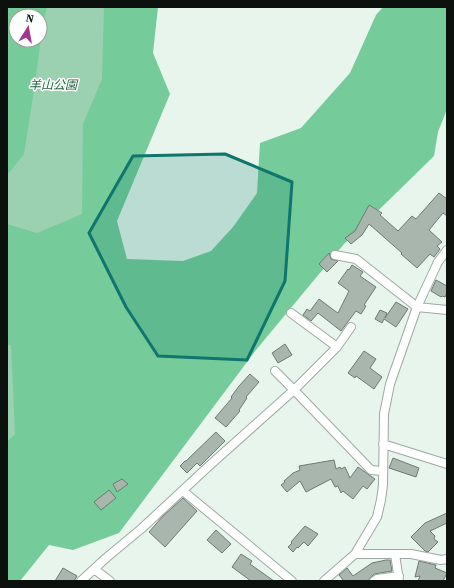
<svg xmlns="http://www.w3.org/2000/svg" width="454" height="588" font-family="'Source Serif 4','Noto Sans JP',serif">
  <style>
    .green { fill: #9bd1b0; fill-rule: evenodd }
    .forest { fill: #75cb99; fill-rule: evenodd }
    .building { fill: #a9b6ae; stroke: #6e7a72 }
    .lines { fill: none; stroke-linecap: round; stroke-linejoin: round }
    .minor-casing { stroke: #9daaa2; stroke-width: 10 }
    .minor { stroke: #fff; stroke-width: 8 }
    .marked { fill: #0f766e; fill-opacity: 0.2; stroke: #0f766e; stroke-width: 3; stroke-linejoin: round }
    .labels { text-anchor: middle; stroke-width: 3; stroke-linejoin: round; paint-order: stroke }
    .park-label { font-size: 12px; font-style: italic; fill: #236140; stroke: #fcfffd }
  </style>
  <rect width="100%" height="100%" fill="#e7f5ec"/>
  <path class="green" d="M7 7H108L95 235 7 515ZM16 16H40V40H16Z"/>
  <path class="forest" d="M7 7H47L43 22 35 84 24 154 9 173H7ZM16 16H40V40H16Z
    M104 7H158L153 53 170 94 117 221 127 259 183 261 211 251 233 227 257 193 260 143 301 128 350 73 376 15 383 7H447V109L438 132 434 156 344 244 256 350 119 533 73 550 49 545 20 581H7V442L15 434 11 346 7 344V224L37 233 82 214 83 124 102 79Z"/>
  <path class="building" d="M439 193 447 199V216L443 213 429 230 442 242 437 246 440 249 434 257 430 254 417 268 401 254 402 253 369 224 362 235 351 244 345 238 355 231 369 205 382 213 380 215 398 231 412 216 416 219Z
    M329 253 331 259 338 261 327 272 319 264Z
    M352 265 363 272 360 276 376 287 364 305 366 306 361 314 356 311 341 331 318 313 311 321 303 315 307 309 310 311 319 299 335 311 338 313 349 291 338 283 348 269 349 270Z
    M436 280 447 286V293L445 297 442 296 441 297 431 291Z
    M396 302 408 309 396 327 384 319 382 323 375 319 380 310 387 313 385 318Z
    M285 344 292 355 278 363 272 353Z
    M364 351 376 359 370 368 382 377 374 389 356 376 355 378 348 373Z
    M250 374 259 382 246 397 247 398 239 410 240 411 226 427 215 418 232 398 231 397 239 386Z
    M216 432 225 441 200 466 197 463 187 473 180 466 185 461H186Z
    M393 458 419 468 416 477 389 468Z
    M334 460 336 469 340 467 341 469 345 467 350 478 358 467 375 479 367 489 363 486 353 499 343 491 341 493 338 486 335 487 331 479 306 492 300 481 287 492 281 485 285 482 284 481 293 473 300 470 299 466Z
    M122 479 128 484 117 492 113 484Z
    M109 490 116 498 101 510 94 502Z
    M183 498 197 511 165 547 149 532 163 516Z
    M447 513V523L430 531 435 536 434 539 438 542 428 552 425 551 411 537 425 523Z
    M305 526 318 534 308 546 304 542 298 548 297 547 293 552 288 547 292 543 291 542Z
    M216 530 231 544 222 553 207 540Z
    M241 554 252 561 250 564 274 581H251L232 567Z
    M386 560H390L392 571 374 574 371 577 368 581H344L339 575 347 568 353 576 372 563Z
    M419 561 436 565 435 568 447 573 443 581H418L420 576 415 577Z
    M63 568 77 576 74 581H55Z"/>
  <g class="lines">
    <defs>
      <path id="minor" d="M335 255 356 259 417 307 447 310
        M291 313 337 347
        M275 371 294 390 337 347 351 327
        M383 444 447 464
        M183 491 292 581
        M355 554H411L441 560 447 559
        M395 554 399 581
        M94 569 110 581
        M81 581 106 558 141 529 210 465 294 390 371 470 382 471
        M324 581 355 554 377 517 381 500 383 485 384 414 390 384 417 307 438 262 447 250
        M374 581 377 579 399 576"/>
    </defs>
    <use href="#minor" class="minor-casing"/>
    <use href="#minor" class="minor"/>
  </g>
  <path class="marked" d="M225 154 292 182 285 281 247 360 158 356 126 307 89 233 133 156Z"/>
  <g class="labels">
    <g class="park-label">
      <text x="53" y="89">羊山公園</text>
    </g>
  </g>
  <rect width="454" height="588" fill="none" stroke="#0c110e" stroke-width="16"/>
  <g transform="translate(28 28) rotate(11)"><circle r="19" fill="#fcfffd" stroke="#9ca09d"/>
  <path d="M0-3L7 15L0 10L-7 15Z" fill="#a6348f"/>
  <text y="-6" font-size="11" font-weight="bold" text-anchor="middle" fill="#0c110e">N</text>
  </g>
</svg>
